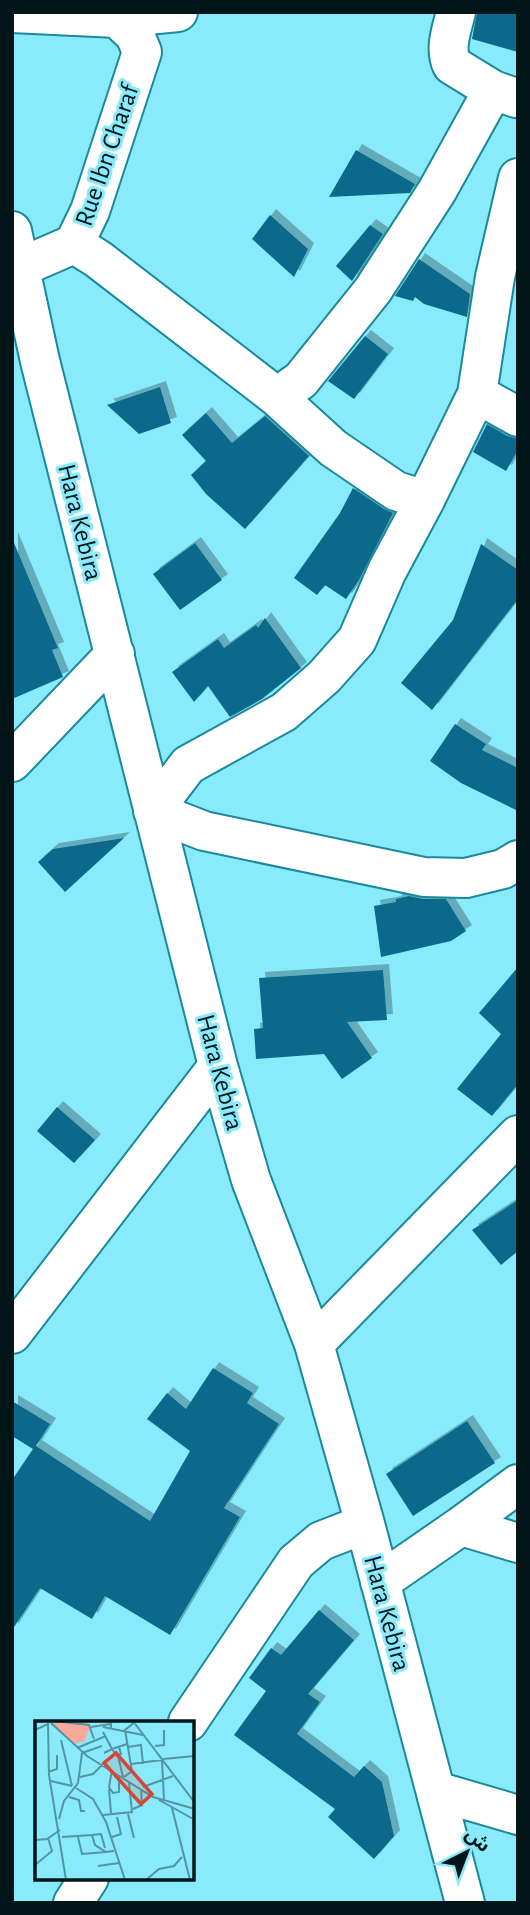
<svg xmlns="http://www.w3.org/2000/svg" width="530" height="1915" font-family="'Alegreya Sans','Noto Sans Arabic',sans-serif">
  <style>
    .building { fill: #09698b; filter: url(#shadow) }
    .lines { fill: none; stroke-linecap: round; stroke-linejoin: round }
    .minor-casing { stroke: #1a8999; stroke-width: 42 }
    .minor { stroke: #fff; stroke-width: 38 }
    .labels { text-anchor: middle; stroke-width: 6; stroke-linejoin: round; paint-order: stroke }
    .street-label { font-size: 26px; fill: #02161a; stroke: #89eafc }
    .inset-road { fill: none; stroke: #5395a2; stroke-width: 2 }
    .view { fill: #d54837; fill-opacity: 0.15; stroke: #d54837; stroke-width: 3.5 }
    .inset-edge { fill: none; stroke: #02161a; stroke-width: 3.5 }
  </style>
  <defs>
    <filter id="shadow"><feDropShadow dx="6" dy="-6" stdDeviation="0" flood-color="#0004"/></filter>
  </defs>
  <rect width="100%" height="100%" fill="#89eafc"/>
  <path class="building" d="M477 12H518V52L472 39Z
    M356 150 415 184 410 193 329 197Z
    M270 215 308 249 294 277 252 239Z
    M370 225 383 234 352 281 336 266Z
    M419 259 470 294 467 317 424 304 415 297 413 301 395 296Z
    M365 336 388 354 354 399 328 381Z
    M160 387 171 423 139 434 107 405Z
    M206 413 232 443 265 416 309 456 245 529 206 494 191 475 206 461 182 435Z
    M487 424 507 436 518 439V450L506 471 473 452Z
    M353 488 384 509 393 513 359 580 346 599 325 585 317 595 294 578 340 513Z
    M12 538 58 648 52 650 63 677 12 699Z
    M195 543 222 580 180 610 153 574Z
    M481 544 518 570V599L432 710 401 683 453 620Z
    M265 618 301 668 262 699 230 717 208 686 194 702 172 672 218 639 224 648 256 625 258 628Z
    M455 724 486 744 482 750 518 768V811L461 783 430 761Z
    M124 838 65 892 38 862 53 849Z
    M409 896 423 899H446L466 931 451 941 381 957 374 906 396 902V899Z
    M518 967V1084L492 1116 457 1089 501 1034 479 1013Z
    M383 970 387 1020 347 1022 372 1058 342 1079 324 1054 256 1059 254 1029 263 1028 259 978Z
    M57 1107 95 1140 74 1163 37 1131Z
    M518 1200V1251L501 1265 472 1230Z
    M213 1368 253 1393 247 1403 279 1424 224 1508 240 1517 170 1635 105 1596 92 1619 40 1588 12 1630V1480L33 1449 12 1436V1401L50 1424 36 1446 150 1521 190 1451 147 1419 167 1393 186 1409Z
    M467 1421 495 1463 413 1516 386 1474Z
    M319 1610 354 1640 308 1694 320 1702 297 1734 354 1777 364 1766 382 1782 394 1836 374 1859 328 1817 335 1809 234 1735 266 1691 249 1678 271 1648 281 1655Z"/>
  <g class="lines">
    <defs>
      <path id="minor" d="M456 12C452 29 444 48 452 65L493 90 516 98
        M12 13 117 18 178 12
        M518 178 495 277 477 394 425 500 387 571 357 640 324 677 284 712 188 765 153 811 204 831 424 877 466 878 503 869 518 860
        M12 231 40 361 218 1066 251 1180 314 1344 365 1524 465 1903
        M74 244 98 259 277 397 333 448 396 491 425 500
        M21 267 74 244 90 211 142 52 135 35 117 18
        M477 394 518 417
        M277 397 301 380 373 290 437 191 493 90
        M12 762 115 654
        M12 1334 218 1066
        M314 1344 518 1135
        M461 1526 518 1543
        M380 1582 461 1526 518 1484
        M188 1722 296 1562 321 1541 365 1524
        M436 1791 518 1815
        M73 1903 89 1878"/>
    </defs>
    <use href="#minor" class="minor-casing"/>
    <use href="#minor" class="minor"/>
  </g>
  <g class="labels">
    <g class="street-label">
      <text transform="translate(106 155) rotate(-71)" y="9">Rue Ibn Charaf</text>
      <text transform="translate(81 522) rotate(76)" y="9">Hara Kebira</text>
      <text transform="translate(221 1072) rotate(75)" y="9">Hara Kebira</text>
      <text transform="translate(388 1613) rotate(75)" y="9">Hara Kebira</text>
    </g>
  </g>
  <g transform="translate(35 1721)">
    <rect width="159" height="159" fill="#89eafc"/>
    <path d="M48 0 56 4 49 21 38 22 17 2Z" fill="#f9aa9c"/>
    <path class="inset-road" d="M19 0 54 4 59 18M98 0 160 82M16 2 52 35 118 76 160 88M56 6 76 3V7M68 6 108 14M0 9 13 3 14 54 31 159M68 11 77 28 92 23M26 19 37 65M120 25 129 24V9M93 26 106 24 108 43M42 27 71 15M69 32 77 28 82 35 86 33 84 26M83 35 88 56M128 38 160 35M96 43 127 39 129 79M77 49 74 66 78 72 84 71V54M13 51 22 48V34M45 56 58 53 68 43M89 56 97 50 90 9 100 1M16 60 37 65M108 66 138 55M41 67 58 78 71 101 90 159M74 68 76 92M34 76 44 79 46 90H50M124 79 160 99M137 87 155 159M98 88 107 84 106 68M93 93 99 117M68 94 97 91 94 62M24 98 29 80 43 62 47 32 67 25M57 114 66 113 70 127M27 116 57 114 60 124 71 131 79 130M43 116 47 133 71 131M77 116 86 113 82 96M0 119 12 118 25 109M0 144 17 130 13 117M63 145 84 142M111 159 124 148 139 145 147 136"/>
    <path class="view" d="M81 32 117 73 106 83 69 42Z"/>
    <rect width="159" height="159" class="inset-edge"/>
  </g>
  <rect width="530" height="1915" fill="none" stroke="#02161a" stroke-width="28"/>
  <g transform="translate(467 1852) rotate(42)" stroke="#89eafc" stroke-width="5" paint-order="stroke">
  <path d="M0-5L12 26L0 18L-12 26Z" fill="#02161a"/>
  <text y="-10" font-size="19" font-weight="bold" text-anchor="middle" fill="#02161a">ش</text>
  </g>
</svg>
